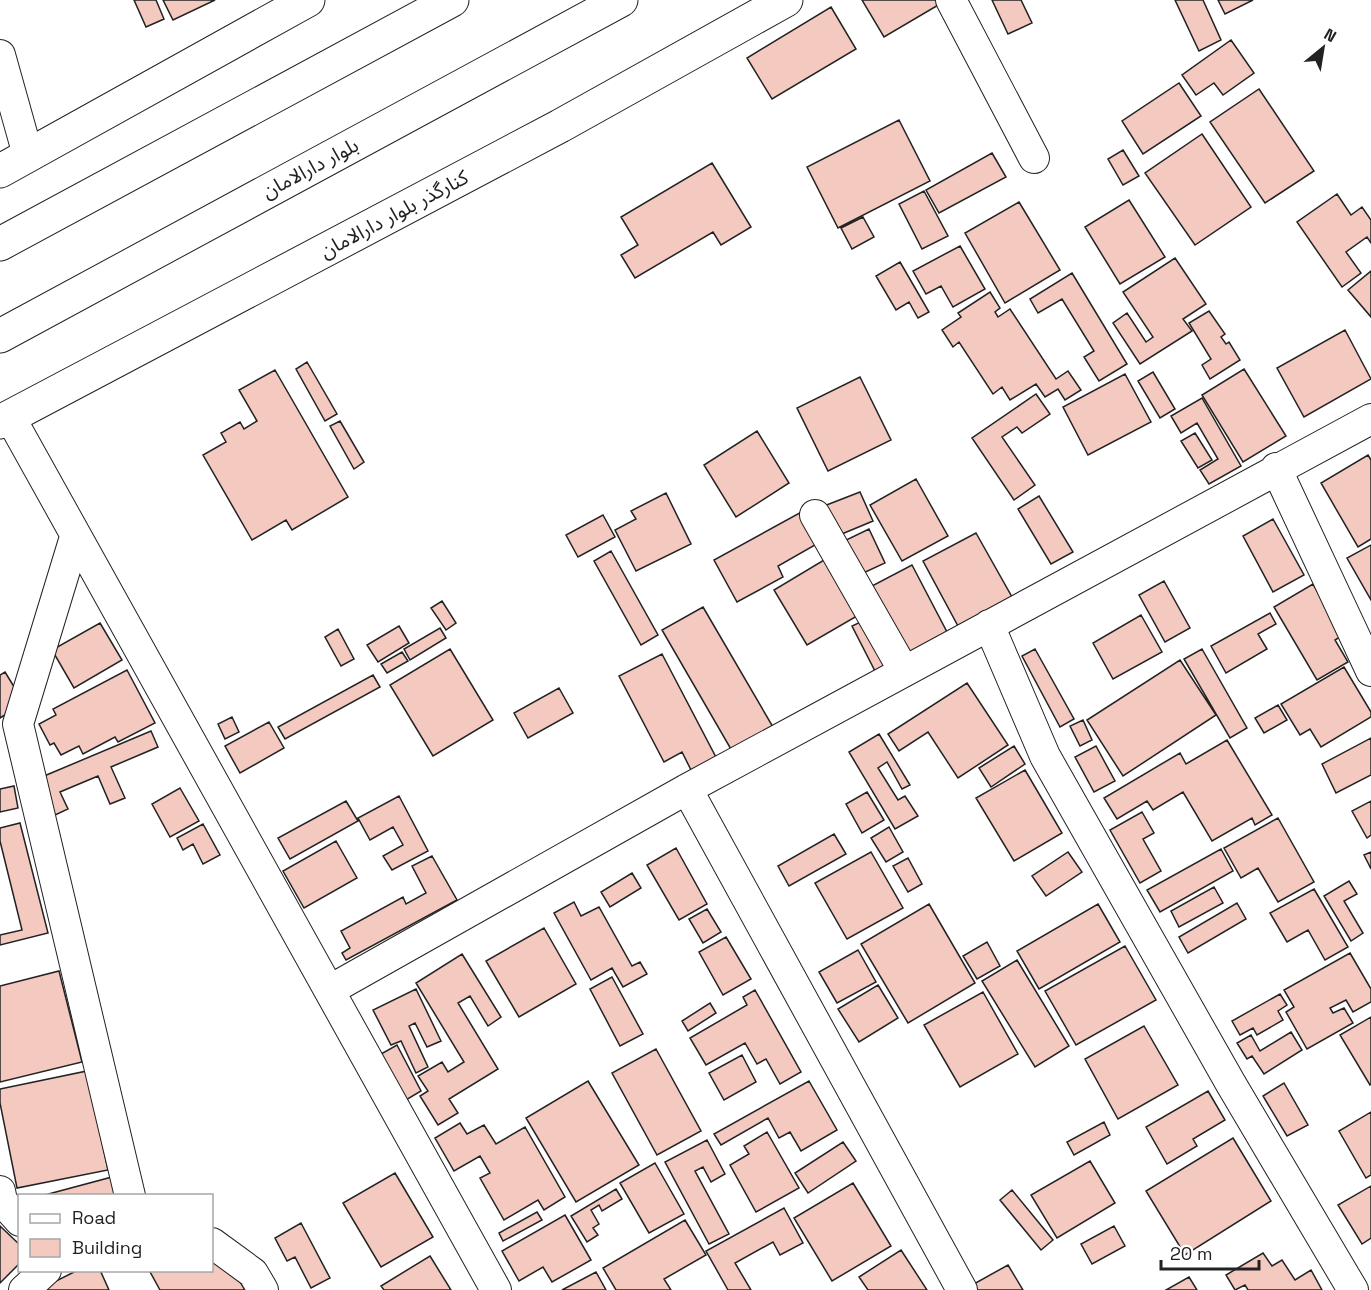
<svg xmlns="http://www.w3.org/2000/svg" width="1371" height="1290" font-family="'Space Grotesk','Noto Sans Arabic',sans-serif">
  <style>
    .building { fill: #f3c9c0; stroke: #222; stroke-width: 1.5 }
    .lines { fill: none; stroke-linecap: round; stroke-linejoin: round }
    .street-casing { stroke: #222; stroke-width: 32 }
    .secondary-casing { stroke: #222; stroke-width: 35 }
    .street { stroke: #fff; stroke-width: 30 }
    .secondary { stroke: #fff; stroke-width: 33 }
    .labels { text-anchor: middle; stroke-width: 4.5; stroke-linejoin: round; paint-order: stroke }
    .street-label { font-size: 20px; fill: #222; stroke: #fff }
  </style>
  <rect width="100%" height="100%" fill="#fff"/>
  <path class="building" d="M134 0H156L164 19 146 27Z
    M163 0H215L173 20Z
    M862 0H937L940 4 884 37Z
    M992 0H1021L1032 23 1008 34Z
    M1175 0H1203L1221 40 1199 51Z
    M1218 0H1253L1225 14Z
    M831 7 856 49 772 99 747 58Z
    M1231 40 1254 73 1223 95 1214 83 1196 95 1182 75Z
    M1179 83 1201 116 1143 154 1122 121Z
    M1259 89 1314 171 1265 203 1210 122Z
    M899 120 930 181 838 228 807 167Z
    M1202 134 1251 207 1195 245 1145 173Z
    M1123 150 1139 176 1123 185 1108 159Z
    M992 153 1006 177 939 213 926 190Z
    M712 163 751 227 721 245 713 232 635 278 621 255 638 245 621 217Z
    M924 191 948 236 922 249 899 204Z
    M1337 194 1351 215 1362 207 1371 220V243L1367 237 1346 252 1361 273 1342 287 1297 222Z
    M1129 200 1165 257 1120 284 1085 227Z
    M1019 202 1060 270 1005 303 965 233Z
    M863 217 874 237 852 249 841 228Z
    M960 246 985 289 953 307 941 286 926 294 913 271Z
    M1175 258 1206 304 1183 319 1192 331 1140 364 1113 323 1127 313 1146 342 1153 337 1123 292Z
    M900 262 929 312 918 318 909 302 896 310 876 276Z
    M1371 271V317L1348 290Z
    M1072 273 1127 364 1099 381 1084 357 1094 351 1062 299 1038 313 1030 299Z
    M990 292 1000 308 995 312 998 317 1010 309 1056 379 1068 371 1081 390 1065 400 1058 389 1045 397 1036 384 1010 400 1002 387 993 394 959 342 953 347 942 330 961 317 958 313Z
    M1209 311 1225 334 1221 337 1226 344 1229 342 1240 360 1210 379 1202 365 1211 359 1189 323Z
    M1345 330 1371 379 1304 417 1277 368Z
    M307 362 337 414 325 421 296 369Z
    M1244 369 1286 436 1243 462 1202 395Z
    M275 370 348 497 292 530 286 520 252 540 203 455 226 442 221 433 240 422 244 429 257 421 239 390Z
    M1153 372 1175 409 1160 418 1138 381Z
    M1125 374 1151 422 1088 455 1063 407Z
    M860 377 891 440 828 471 797 408Z
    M1036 394 1050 414 1022 433 1017 427 1002 437 1035 485 1014 500 972 438Z
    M1202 398 1241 466 1209 484 1200 470 1218 459 1197 423 1181 433 1171 416Z
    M340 421 364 462 354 469 330 426Z
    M757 431 789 483 736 517 704 465Z
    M1195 433 1212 460 1198 468 1181 441Z
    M1368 455 1371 460V539L1358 547 1321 483Z
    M916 479 948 536 902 561 870 505Z
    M860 492 873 521 837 536 824 506Z
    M666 493 691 544 636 571 615 530 636 519 631 511Z
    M1039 496 1073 552 1051 564 1018 509Z
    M805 510 822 541 778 566 783 577 737 602 714 560Z
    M603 515 615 537 578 557 566 535Z
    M1273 519 1304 575 1273 592 1243 536Z
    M869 529 885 563 859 575 844 541Z
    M976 533 1012 597 958 626 923 561Z
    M1371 545V600L1347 558Z
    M611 551 658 635 641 645 594 561Z
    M824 560 857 616 807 645 774 590Z
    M912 565 947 632 906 654 870 587Z
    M1164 581 1190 628 1165 642 1139 595Z
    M1313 584 1343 635 1335 640 1348 662 1317 680 1274 607Z
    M442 601 456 623 446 630 431 608Z
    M703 607 773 727 732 751 662 630Z
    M1270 613 1276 624 1258 634 1267 649 1226 673 1211 646Z
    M1141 615 1162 652 1113 679 1093 643Z
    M869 618 892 662 875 671 852 626Z
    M100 623 122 660 74 688 52 650Z
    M399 626 409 643 378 662 367 645Z
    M440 628 446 638 410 660 404 649Z
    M338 629 354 659 341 666 325 637Z
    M450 649 493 720 433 756 390 685Z
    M1035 649 1074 719 1060 727 1022 656Z
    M1202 649 1247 728 1230 738 1184 659Z
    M402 652 408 661 387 673 381 664Z
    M662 654 719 763 694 776 682 752 664 762 619 676Z
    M1180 660 1216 715 1123 776 1087 720Z
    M1344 667 1371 712V717L1321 747 1310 729 1300 735 1281 704Z
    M127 670 155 723 118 742 115 737 83 754 79 746 61 755 54 743 50 745 39 724 56 715 53 709Z
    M5 672 24 703 0 718V675Z
    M373 675 380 687 285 739 278 727Z
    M967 683 1008 745 958 778 928 732 899 751 888 734Z
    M559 688 573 713 528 738 514 713Z
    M1278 705 1287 720 1264 733 1255 718Z
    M232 717 239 732 225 739 218 724Z
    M1083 720 1092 740 1080 746 1070 726Z
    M269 722 284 748 240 773 225 746Z
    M151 731 158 747 111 767 125 798 110 804 98 776 60 792 68 809 53 816 37 779Z
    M879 734 910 785 902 789 887 762 878 768 898 800 905 796 918 816 895 829 849 752Z
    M1371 738V775L1336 793 1322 764Z
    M1227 740 1272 815 1255 825 1252 818 1212 841 1183 792 1153 810 1147 801 1117 819 1104 798 1180 753 1186 764Z
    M1014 746 1025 764 991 787 979 768Z
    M1096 746 1115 781 1094 792 1075 757Z
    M1025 770 1062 833 1014 861 976 798Z
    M14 786 18 808 0 812V789Z
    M180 788 199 821 170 837 152 804Z
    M867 792 884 820 862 833 846 804Z
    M399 796 428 851 392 870 383 856 403 845 393 827 370 840 358 818Z
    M346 801 358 821 290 859 278 838Z
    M1371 801V835L1367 838 1352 811Z
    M1142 812 1154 833 1143 839 1161 871 1140 883 1110 830Z
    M1278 818 1314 882 1278 902 1258 868 1241 878 1224 848Z
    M20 823 48 933 0 945V935L22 930 0 841V828Z
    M203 824 220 855 203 864 193 844 183 850 177 838Z
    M889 827 903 852 886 862 871 838Z
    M834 834 846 854 789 886 778 866Z
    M336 841 357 878 304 908 283 871Z
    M676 848 707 904 679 920 647 865Z
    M1221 849 1233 871 1160 912 1147 890Z
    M871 852 903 908 847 939 815 883Z
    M1068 852 1082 872 1046 896 1032 876Z
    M1371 852V869L1364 855Z
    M432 856 457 900 346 960 342 953 350 948 341 931 403 897 406 904 426 893 412 866Z
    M908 858 922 884 908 892 893 866Z
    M632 873 641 888 610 907 601 892Z
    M1349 881 1357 894 1344 901 1363 933 1351 941 1324 896Z
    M1214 887 1223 903 1179 927 1171 911Z
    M1314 889 1348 947 1325 960 1308 930 1287 942 1270 913Z
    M574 902 581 916 599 907 632 966 640 962 647 974 623 987 612 968 591 980 554 913Z
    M1237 903 1246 919 1188 953 1179 937Z
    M929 904 975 983 908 1023 861 944Z
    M1098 904 1120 942 1039 989 1017 951Z
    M707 909 721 932 703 943 689 919Z
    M544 928 576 984 519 1017 486 961Z
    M726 937 751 979 723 995 699 952Z
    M987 942 1000 966 977 979 963 956Z
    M1125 946 1156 1000 1076 1045 1045 991Z
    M858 950 876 982 837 1003 819 972Z
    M1350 953 1371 989V1002L1353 1012 1346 1000 1330 1008 1333 1013 1344 1008 1353 1023 1307 1049 1286 1012 1294 1007 1284 990Z
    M462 954 501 1017 488 1026 470 996 458 1003 498 1069 449 1099 458 1113 438 1125 420 1096 428 1091 418 1076 442 1062 448 1072 464 1062 416 983Z
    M1017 960 1069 1046 1035 1067 982 981Z
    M59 971 82 1062 0 1082V986Z
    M612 977 643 1034 620 1046 590 989Z
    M878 985 898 1018 859 1042 838 1009Z
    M416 989 441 1041 427 1047 415 1023 409 1026 428 1067 416 1073 401 1041 391 1045 373 1010Z
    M755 990 801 1072 780 1084 766 1059 757 1064 745 1043 706 1065 690 1038 747 1005 743 997Z
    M983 992 1018 1054 960 1087 924 1025Z
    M1280 994 1287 1005 1278 1011 1283 1020 1257 1035 1253 1028 1240 1035 1232 1021Z
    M710 1003 716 1013 688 1031 682 1021Z
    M1371 1017V1084L1370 1085 1340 1035Z
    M1144 1026 1178 1085 1118 1119 1085 1059Z
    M1291 1032 1302 1050 1264 1074 1252 1056 1247 1059 1237 1043 1251 1035 1260 1051Z
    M397 1045 421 1091 406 1100 381 1054Z
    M656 1049 701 1131 657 1155 612 1073Z
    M742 1055 756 1082 724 1100 709 1073Z
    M87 1071 108 1170 17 1188 0 1103V1089Z
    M588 1081 639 1165 576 1202 526 1118Z
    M809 1081 837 1130 801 1151 790 1132 779 1138 768 1118 721 1145 714 1134Z
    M1284 1083 1308 1125 1287 1136 1263 1096Z
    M1208 1091 1225 1120 1193 1139 1197 1146 1167 1164 1146 1127Z
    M1371 1112V1175L1366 1178 1339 1131Z
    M1104 1122 1110 1135 1074 1155 1067 1142Z
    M460 1123 467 1134 484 1125 496 1144 525 1127 565 1197 544 1210 538 1200 504 1220 480 1178 490 1173 480 1156 454 1171 435 1138Z
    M767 1132 799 1188 756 1212 730 1165 749 1154 744 1146Z
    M1233 1138 1271 1201 1185 1255 1146 1191Z
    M707 1140 725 1174 711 1182 703 1167 695 1171 729 1234 709 1244 665 1162Z
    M843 1142 856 1161 808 1193 795 1173Z
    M1090 1161 1115 1203 1057 1238 1031 1195Z
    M655 1163 684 1214 649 1233 620 1183Z
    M395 1173 433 1237 381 1267 343 1203Z
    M112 1177 118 1196H41Z
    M853 1183 891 1246 832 1281 794 1218Z
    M1371 1186V1238L1362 1244 1338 1205Z
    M616 1189 622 1199 602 1211 599 1205 591 1210 599 1224 593 1228 598 1235 587 1242 571 1216Z
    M1012 1190 1053 1240 1041 1250 1000 1200Z
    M784 1208 803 1243 780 1255 773 1242 735 1263 751 1290H728L706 1251Z
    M537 1212 542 1220 503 1241 499 1233Z
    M565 1215 591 1260 552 1282 543 1267 519 1281 502 1251Z
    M685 1220 706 1255 664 1279 671 1290H616L603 1268Z
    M301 1223 330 1278 311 1288 295 1257 287 1261 275 1238Z
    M0 1226 20 1245V1263L0 1283Z
    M1114 1226 1125 1246 1092 1264 1081 1244Z
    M901 1250 927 1290H868L859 1277Z
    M1263 1253 1272 1266 1282 1260 1295 1280 1311 1270 1322 1290H1248L1245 1285 1235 1290 1226 1275Z
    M430 1256 451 1290H384L381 1286Z
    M212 1257 227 1260 245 1290H160L149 1270H212Z
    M1008 1265 1023 1290H975L972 1285Z
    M78 1270H100L109 1290H48L46 1286Z
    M596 1272 606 1290H562Z
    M1189 1277 1197 1290H1166Z"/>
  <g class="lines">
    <defs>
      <path id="street" d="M951 0 1034 158
        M0 55 28 155
        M10 417 496 1290
        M1276 468 1371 671
        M815 515 904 671
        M75 537 18 724 130 1196
        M989 625 1045 756 1231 1084 1353 1290
        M687 789 962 1290
        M330 990 687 789 1371 419
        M0 1191 2 1201 20 1221
        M212 1243 253 1273 263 1290
        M24 1290 46 1270"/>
      <path id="secondary" d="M0 171 308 0
        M0 244 452 0
        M0 336 621 0
        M0 422 560 126 786 0"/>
    </defs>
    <use href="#street" class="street-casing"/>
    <use href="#secondary" class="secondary-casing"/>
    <use href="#street" class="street"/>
    <use href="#secondary" class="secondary"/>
  </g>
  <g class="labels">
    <g class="street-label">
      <text transform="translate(310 168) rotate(-28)" y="7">بلوار دارالامان</text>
      <text transform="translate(394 214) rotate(-28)" y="7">کنارگذر بلوار دارالامان</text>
    </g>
  </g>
  <rect x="18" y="1194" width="195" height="78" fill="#ffffff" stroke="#a7a7a7" stroke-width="1.5"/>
  <rect x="30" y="1214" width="30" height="9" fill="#ffffff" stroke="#a7a7a7" stroke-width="1.5"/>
  <text x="72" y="1224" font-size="18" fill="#222222">Road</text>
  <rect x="30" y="1239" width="30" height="18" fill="#f3c9c0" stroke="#a7a7a7" stroke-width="1.5"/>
  <text x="72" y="1254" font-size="18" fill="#222222">Building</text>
  <g transform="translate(1323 48) rotate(30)" stroke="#ffffff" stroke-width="4.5" paint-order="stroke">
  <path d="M0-4.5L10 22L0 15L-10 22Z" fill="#222222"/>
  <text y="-9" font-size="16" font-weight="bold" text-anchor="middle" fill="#222222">N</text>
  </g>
  <path d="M1161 1260v9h98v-9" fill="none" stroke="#222222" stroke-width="3"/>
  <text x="1170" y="1260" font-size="18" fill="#222222" stroke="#ffffff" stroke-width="4.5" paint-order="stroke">20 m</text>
</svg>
